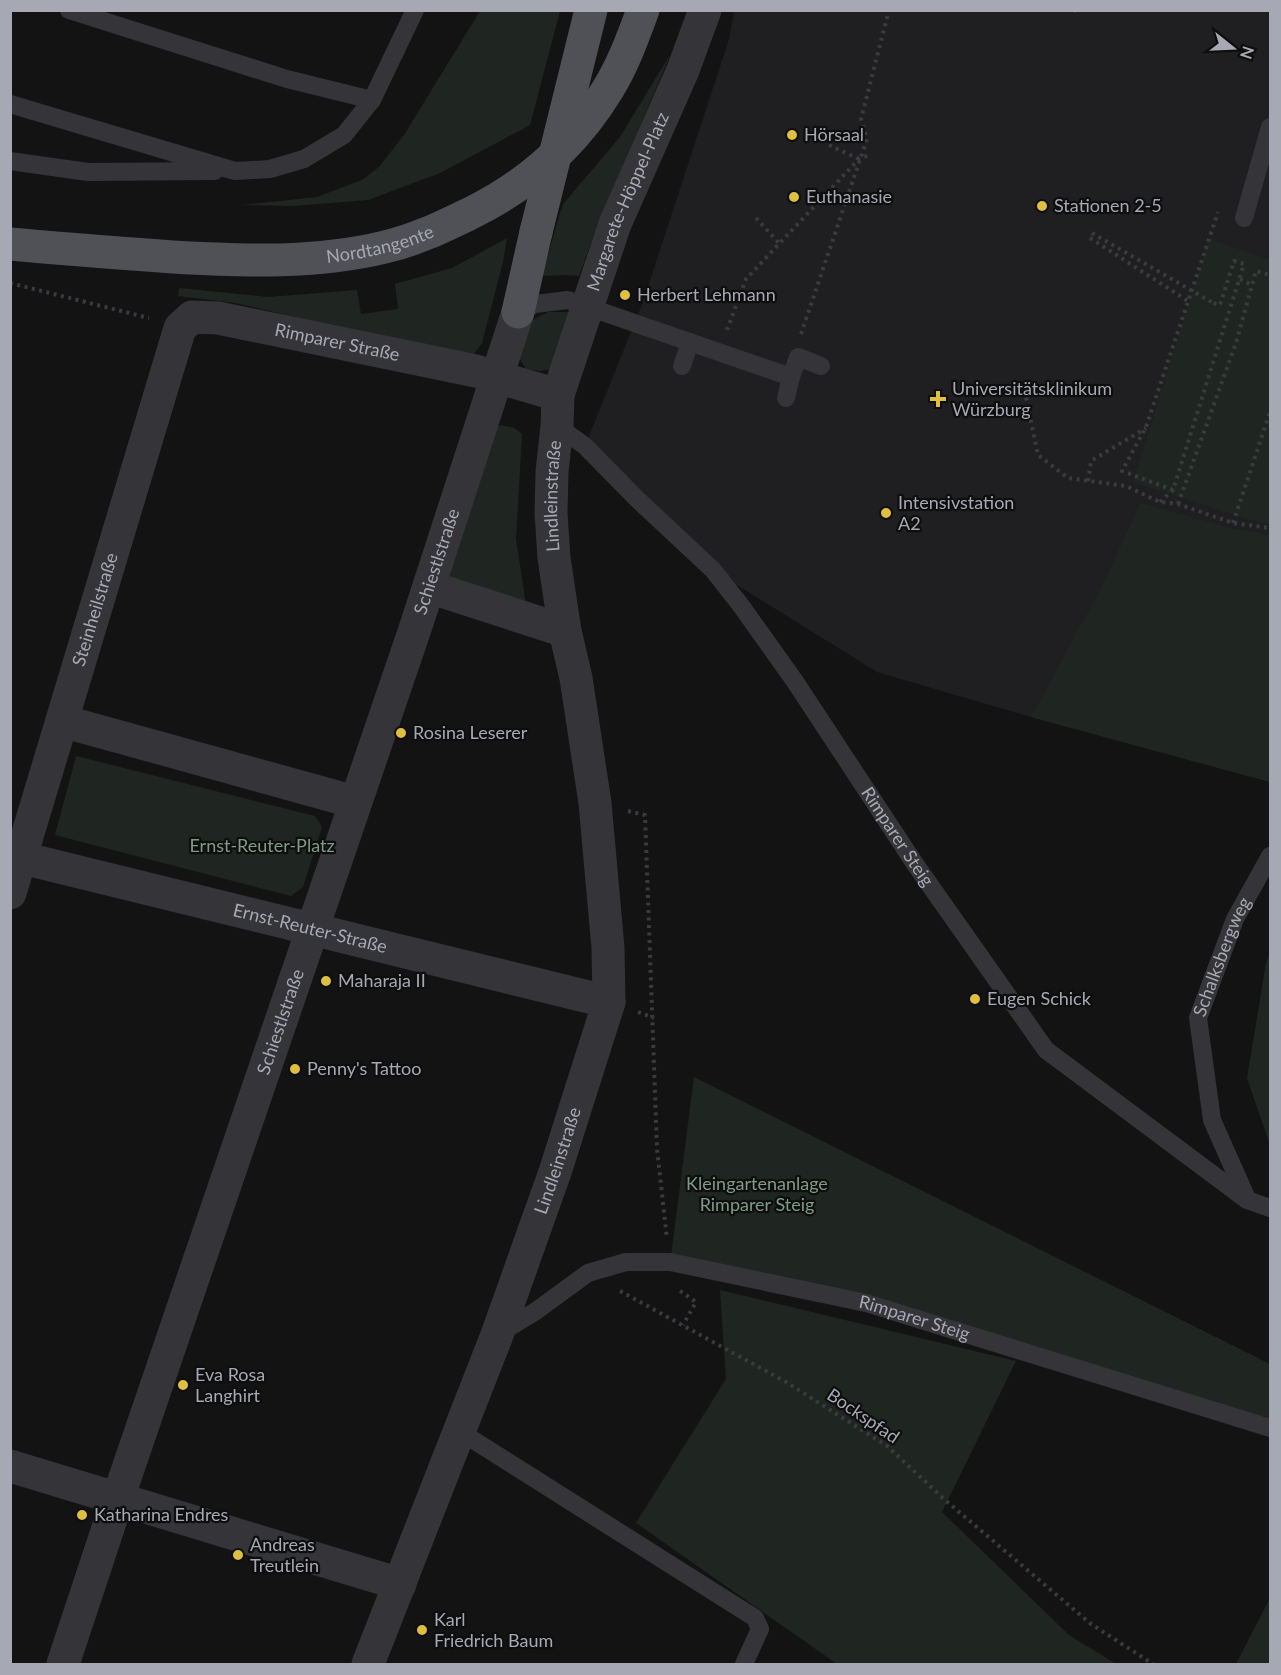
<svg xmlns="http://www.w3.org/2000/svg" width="1281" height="1675" font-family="Lato,sans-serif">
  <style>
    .built { fill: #1f1f21 }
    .green { fill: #1f2621 }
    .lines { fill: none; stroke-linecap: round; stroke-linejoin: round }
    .path { stroke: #3a3b3f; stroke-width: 4; stroke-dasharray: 3 4.5; stroke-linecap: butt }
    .service { stroke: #343439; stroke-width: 18 }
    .minor { stroke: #343439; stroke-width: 33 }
    .primary { stroke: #505157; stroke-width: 33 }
    .path-bridge { stroke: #3a3b3f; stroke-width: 4; stroke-dasharray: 3 4.5; stroke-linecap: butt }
    .primary-bridge { stroke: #505157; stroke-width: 33 }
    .poi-dot { fill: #debf40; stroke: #0e0e0f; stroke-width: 2 }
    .labels { text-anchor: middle; stroke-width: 4.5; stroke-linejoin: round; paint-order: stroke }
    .poi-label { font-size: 18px; fill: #a6a8b3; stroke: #0e0e0f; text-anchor: start }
    .street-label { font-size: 18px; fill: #a6a8b3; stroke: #0e0e0f }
    .park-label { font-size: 18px; fill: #7e9c84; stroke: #0e0e0f }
  </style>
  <rect width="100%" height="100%" fill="#131314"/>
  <path class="built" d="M734 11H1270V782L1031 717 877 672 713 570 585 446 643 302 729 39Z"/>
  <path class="green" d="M480 11H560L530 125 440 173 368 200 294 206 242 205 317 197 362 180 379 167 404 135Z
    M671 53 595 232 579 276 563 275 542 276 560 213 564 203 620 137Z
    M507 238 503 262 482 343 474 354 464 357 236 303 178 296 179 288 268 297 357 290 361 314 398 309 395 284 452 268Z
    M1209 239 1270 260V525L1241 517 1133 482Z
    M548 312H571L551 369 539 371 526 369 515 351 527 323Z
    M501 425 514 428 522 434 516 539 526 605 446 583 494 428Z
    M1141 503 1230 528 1270 535V782L1031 717 1099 592Z
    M76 756 315 816 322 827 303 887 291 896 55 835Z
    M1270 952V1145L1247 1078 1266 963Z
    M694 1077 1270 1364V1426L671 1256Z
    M720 1290 1016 1361 942 1512 1069 1635 1116 1664H837L636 1523 726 1379Z
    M1270 1598V1664H1236Z"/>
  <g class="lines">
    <path class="path" d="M1074 10 1078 12
      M829 145 859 159
      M756 218 779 243
      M1090 238 1188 301
      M1240 279 1252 285
      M10 283 149 318
      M727 330 746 279 859 159 869 155
      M801 334 867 139 861 119 889 10
      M1023 383 1038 455 1068 478 1126 486 1160 502 1178 504 1233 523 1270 528
      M1088 481 1091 461 1146 428
      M1173 490 1122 471 1146 427 1218 212
      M1160 502 1173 490 1244 264 1234 261 1220 305 1213 303
      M1178 504 1236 343 1256 271 1270 275
      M1233 523 1270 412
      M628 811 645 815 657 1149 667 1239
      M638 1012 654 1018
      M620 1291 786 1382 887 1446 945 1500 1091 1624 1153 1664
      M680 1291 696 1302 683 1325"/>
    <g class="service">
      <path d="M69 10 287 79 372 100 415 10"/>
      <path d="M10 104 235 171 270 169 304 159 344 135 372 100"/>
      <path d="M10 161 88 172 215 171"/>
      <path d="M1244 218 1270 127"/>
      <path d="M518 312 535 304 568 300 791 377 798 357 821 366"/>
      <path d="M682 366 690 342"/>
      <path d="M786 398 791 377"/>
      <path id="s1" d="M557 426 585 446 637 499 713 570 742 607 796 683 915 864 1046 1050 1247 1200 1270 1208"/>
      <path id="s2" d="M1247 1199 1212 1120 1198 1018 1235 919 1270 856"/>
      <path id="s3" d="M500 1333 536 1311 588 1273 626 1262H670L866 1303 1270 1428"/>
      <path d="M459 1431 755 1618 760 1629 744 1664"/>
    </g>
    <g class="minor">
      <path d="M429 587 565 631"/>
      <path d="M62 721 355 802"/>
      <path id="s4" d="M10 855 609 1002"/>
      <path id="s5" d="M10 893 180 328 192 317 218 318 476 371 558 395"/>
      <path d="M10 1466 400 1584"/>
      <path id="s6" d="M63 1664 118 1498 415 629 518 312"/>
      <path id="s7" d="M368 1664 497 1335 555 1172 609 1002 608 948 595 803 576 678 565 631 554 558 551 513 552 472 557 426 558 395 615 224 683 70 705 10"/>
    </g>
    <g class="primary">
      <path id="s8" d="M10 244C65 249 119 253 173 257 244 261 315 264 385 247 416 240 444 226 473 212 529 184 576 142 608 89 623 65 633 37 643 10"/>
      <path d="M518 312 536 232"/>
    </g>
    <path class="path-bridge" d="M1092 233 1213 303"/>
    <path class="primary-bridge" d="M536 232 591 10"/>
  </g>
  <g class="poi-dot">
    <circle cx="792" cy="135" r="6"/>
    <circle cx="794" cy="197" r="6"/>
    <circle cx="1042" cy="206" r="6"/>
    <circle cx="625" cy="295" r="6"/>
    <path d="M935 390h6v6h6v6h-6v6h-6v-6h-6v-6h6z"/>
    <circle cx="886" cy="513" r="6"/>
    <circle cx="401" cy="733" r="6"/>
    <circle cx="326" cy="981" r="6"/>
    <circle cx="975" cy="999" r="6"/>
    <circle cx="295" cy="1069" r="6"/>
    <circle cx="183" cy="1385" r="6"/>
    <circle cx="82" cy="1515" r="6"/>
    <circle cx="238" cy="1555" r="6"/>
    <circle cx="422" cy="1630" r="6"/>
  </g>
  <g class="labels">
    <g class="poi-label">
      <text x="804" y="141">Hörsaal</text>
      <text x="806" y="203">Euthanasie</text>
      <text x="1054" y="212">Stationen 2-5</text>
      <text x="637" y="301">Herbert Lehmann</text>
      <text x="952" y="395">Universitätsklinikum<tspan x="952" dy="21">Würzburg</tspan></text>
      <text x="898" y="509">Intensivstation<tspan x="898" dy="21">A2</tspan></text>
      <text x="413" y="739">Rosina Leserer</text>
      <text x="338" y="987">Maharaja II</text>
      <text x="987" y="1005">Eugen Schick</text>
      <text x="307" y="1075">Penny's Tattoo</text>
      <text x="195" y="1381">Eva Rosa<tspan x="195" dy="21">Langhirt</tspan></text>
      <text x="94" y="1521">Katharina Endres</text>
      <text x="250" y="1551">Andreas<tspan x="250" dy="21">Treutlein</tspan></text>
      <text x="434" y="1626">Karl<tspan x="434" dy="21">Friedrich Baum</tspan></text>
    </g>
    <g class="street-label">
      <text dy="6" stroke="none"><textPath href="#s7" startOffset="1522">Margarete-Höppel-Platz</textPath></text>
      <text dy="6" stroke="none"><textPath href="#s8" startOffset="372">Nordtangente</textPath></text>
      <text dy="6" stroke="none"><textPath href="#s5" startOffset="754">Rimparer Straße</textPath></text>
      <text dy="6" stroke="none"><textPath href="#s7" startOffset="1215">Lindleinstraße</textPath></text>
      <text dy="6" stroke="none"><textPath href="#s6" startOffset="1164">Schiestlstraße</textPath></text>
      <text dy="6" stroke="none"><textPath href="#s5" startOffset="296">Steinheilstraße</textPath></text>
      <text dy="6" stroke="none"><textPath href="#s1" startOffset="537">Rimparer Steig</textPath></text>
      <text dy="6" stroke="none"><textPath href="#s4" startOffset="309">Ernst-Reuter-Straße</textPath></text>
      <text dy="6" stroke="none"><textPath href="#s2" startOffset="255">Schalksbergweg</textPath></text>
      <text dy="6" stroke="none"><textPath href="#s6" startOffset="678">Schiestlstraße</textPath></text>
      <text dy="6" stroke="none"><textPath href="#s7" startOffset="538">Lindleinstraße</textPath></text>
      <text dy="6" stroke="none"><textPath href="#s3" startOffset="441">Rimparer Steig</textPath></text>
      <text transform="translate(863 1416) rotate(34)" y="6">Bockspfad</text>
    </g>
    <g class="park-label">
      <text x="262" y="852">Ernst-Reuter-Platz</text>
      <text x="757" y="1190">Kleingartenanlage<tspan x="757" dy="21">Rimparer Steig</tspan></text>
    </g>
  </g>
  <rect width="1281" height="1675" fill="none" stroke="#a6a8b3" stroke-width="24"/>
  <g transform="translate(1233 48) rotate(108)" stroke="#0e0e0f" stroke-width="4.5" paint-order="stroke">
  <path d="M0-4.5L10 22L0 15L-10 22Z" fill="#a6a8b3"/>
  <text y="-9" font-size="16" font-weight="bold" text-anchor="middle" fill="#a6a8b3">N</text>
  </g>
</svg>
